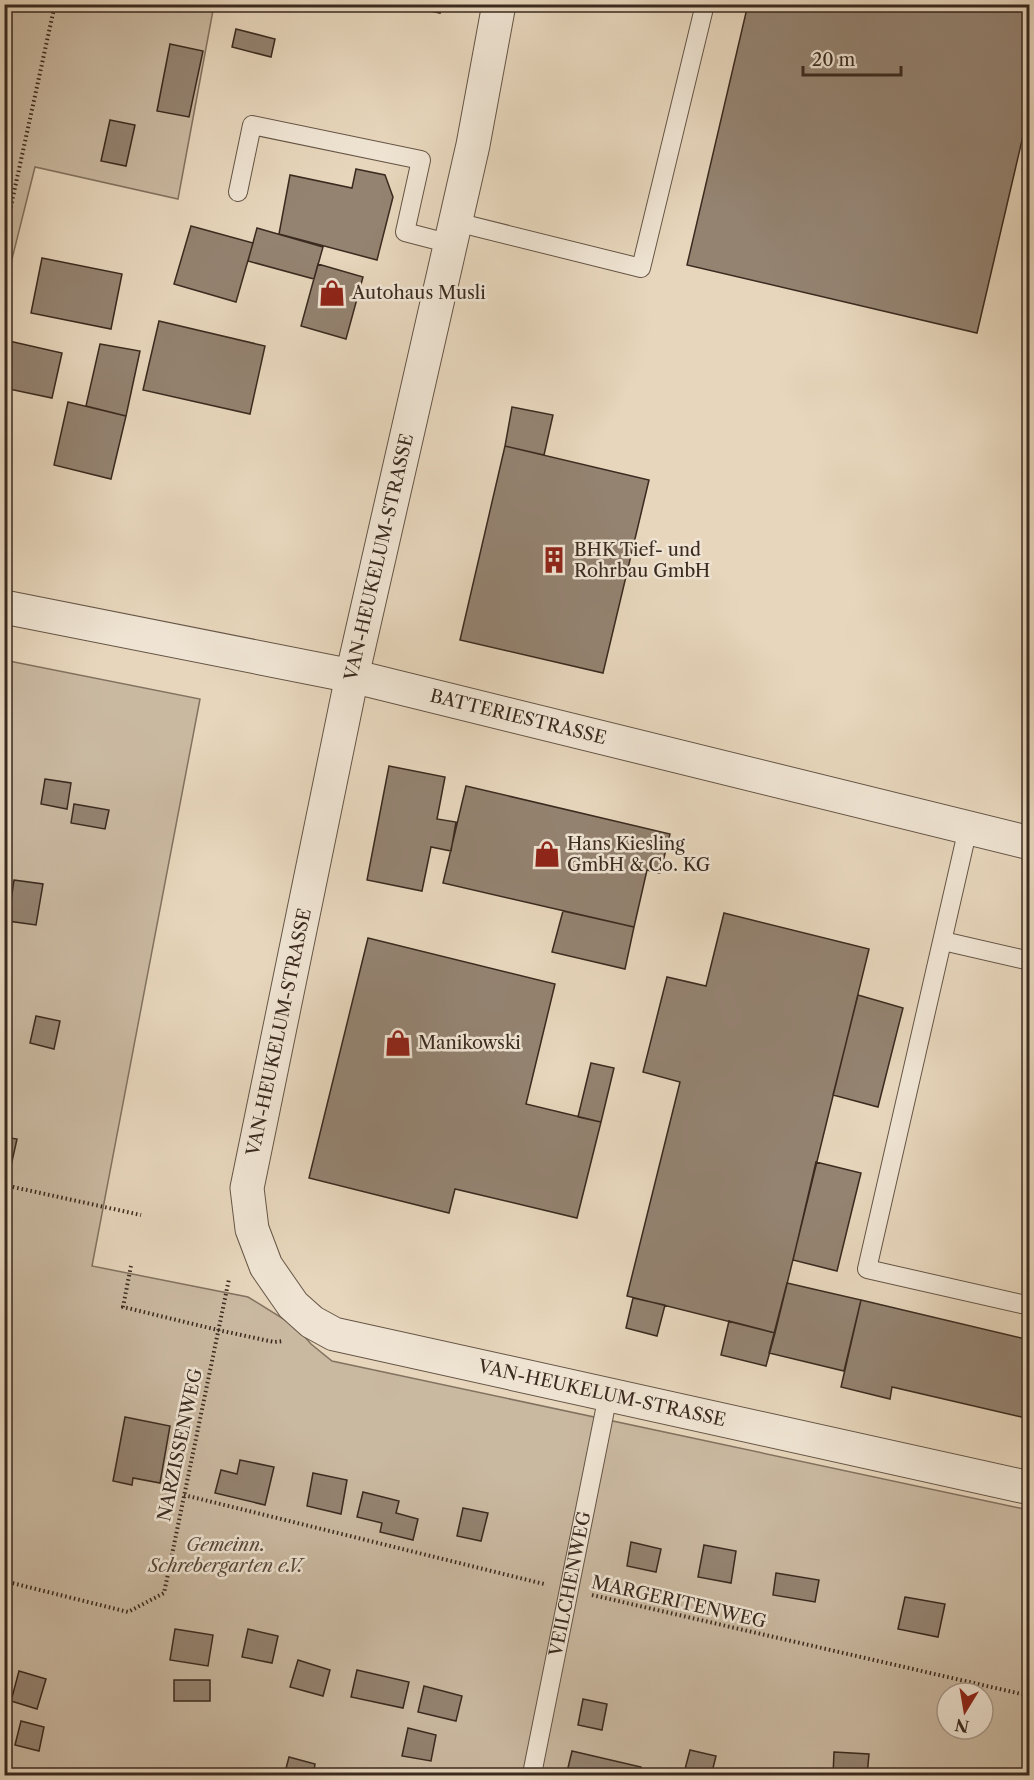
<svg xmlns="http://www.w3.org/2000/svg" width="1034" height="1780" font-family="'Libre Caslon Text',serif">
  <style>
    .green { fill: #cab9a1; stroke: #827260; stroke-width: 1.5; fill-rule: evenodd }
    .building { fill: #948371; stroke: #3a2a1f; stroke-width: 1.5 }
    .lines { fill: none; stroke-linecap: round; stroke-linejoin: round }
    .lane-casing { stroke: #655546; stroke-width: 20 }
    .street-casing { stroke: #655546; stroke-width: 35 }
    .path { stroke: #3a2a1f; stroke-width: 4; stroke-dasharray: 1.5 3; stroke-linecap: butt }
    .lane { stroke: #efe4d3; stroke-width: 18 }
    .street { stroke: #efe4d3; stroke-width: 33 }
    .labels { text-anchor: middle; stroke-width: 5; stroke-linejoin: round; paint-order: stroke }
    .poi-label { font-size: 18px; fill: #3a2a1f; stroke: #efe4d3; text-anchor: start }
    .street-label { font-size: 18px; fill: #3a2a1f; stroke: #efe4d3 }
    .park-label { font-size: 18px; font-style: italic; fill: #574739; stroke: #efe4d3 }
  </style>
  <rect width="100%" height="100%" fill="#e7d6bc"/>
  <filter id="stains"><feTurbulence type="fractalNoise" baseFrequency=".00333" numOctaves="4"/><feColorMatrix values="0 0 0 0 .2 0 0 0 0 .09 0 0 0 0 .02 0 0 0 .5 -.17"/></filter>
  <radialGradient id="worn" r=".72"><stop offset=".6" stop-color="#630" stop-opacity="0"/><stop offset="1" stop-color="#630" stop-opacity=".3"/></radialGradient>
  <path class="green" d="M5 5H214L178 199 35 167 5 287Z
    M4 660 200 699 92 1266 248 1297 295 1326 311 1344 332 1361 1029 1510V1775H5ZM947 1693H983V1729H947Z"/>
  <path class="building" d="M137 4H155L154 9Z
    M400 4H442L440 13Z
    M748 4H1030V106L977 333 687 265Z
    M236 29 275 39 271 57 232 47Z
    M170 44 203 51 189 117 157 111Z
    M110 120 135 125 126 166 101 161Z
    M356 169 385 175 393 197 377 260 279 234 290 175 352 188Z
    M191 226 253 243 236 302 174 284Z
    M257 228 323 247 314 279 248 261Z
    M42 258 122 274 111 329 31 313Z
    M318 264 363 277 346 339 301 326Z
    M159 321 265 346 250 414 143 390Z
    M9 341 62 353 52 398 4 388V365Z
    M100 344 140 351 126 416 86 406Z
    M68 402 126 416 111 479 54 465Z
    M512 407 553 415 544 455 505 446Z
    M505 446 649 480 603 673 460 640Z
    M389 766 445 777 437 819 456 822 451 851 431 847 422 891 367 880Z
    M45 779 71 783 67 809 41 804Z
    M466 786 670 834 660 873 647 870 634 927 443 883Z
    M74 804 109 810 105 829 71 823Z
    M14 880 43 884 36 925 8 921Z
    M563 911 634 927 625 969 552 952Z
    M724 913 869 949 775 1333 627 1296 680 1082 643 1072 667 977 706 986Z
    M368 938 555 984 526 1104 601 1122 577 1218 455 1189 449 1213 309 1178Z
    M858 995 903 1008 878 1107 833 1095Z
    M36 1016 60 1021 54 1049 30 1043Z
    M591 1063 614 1068 601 1122 578 1117Z
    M4 1137 17 1139 11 1166 4 1165Z
    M816 1162 861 1173 837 1271 793 1260Z
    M787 1283 861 1300 844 1371 769 1353Z
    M633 1298 665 1305 657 1336 626 1328Z
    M861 1300 1030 1340V1419L892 1387 890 1399 841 1387Z
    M729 1321 775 1333 766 1366 721 1355Z
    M125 1417 170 1426 160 1483 133 1478 132 1485 113 1481Z
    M240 1460 274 1467 265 1505 215 1493 221 1470 237 1474Z
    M313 1473 347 1480 341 1514 307 1506Z
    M363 1492 399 1501 396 1513 418 1519 413 1540 380 1532 382 1523 357 1517Z
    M463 1508 488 1513 481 1541 457 1536Z
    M631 1542 661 1549 656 1572 627 1566Z
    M704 1545 736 1551 731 1583 698 1577Z
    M776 1573 819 1580 815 1602 773 1595Z
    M905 1597 945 1604 938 1637 898 1629Z
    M175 1629 213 1635 208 1666 170 1660Z
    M248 1629 278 1636 272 1663 242 1657Z
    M298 1660 330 1670 323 1696 290 1687Z
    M357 1670 409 1682 403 1708 351 1697Z
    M19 1671 46 1679 37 1709 11 1701Z
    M174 1680H210V1701H174Z
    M424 1686 462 1696 456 1721 418 1712Z
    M583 1699 607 1704 602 1730 578 1725Z
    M21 1721 44 1727 39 1751 15 1745Z
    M408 1728 436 1735 431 1761 402 1756Z
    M690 1750 716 1756 711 1776H696L684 1773Z
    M572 1751 641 1767 639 1776H566Z
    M834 1752 869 1754 867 1776H833Z
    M289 1757 315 1764 313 1776H284Z"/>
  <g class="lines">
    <defs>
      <g id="lane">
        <path d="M238 192 252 125 421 160 405 232 451 244"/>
        <path d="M456 222 641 268 705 4"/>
        <path d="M968 828 867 1269 1030 1306"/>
        <path d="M943 941 1030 961"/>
        <path id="s1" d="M532 1774 608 1395"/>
      </g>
      <g id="street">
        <path id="s2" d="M499 4 473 145 352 676 247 1188 252 1229 266 1266 293 1305 312 1322 334 1334 1030 1488"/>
        <path id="s3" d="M4 607 352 676 1030 843"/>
      </g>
    </defs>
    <use href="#lane" class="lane-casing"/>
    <use href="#street" class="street-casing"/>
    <path class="path" d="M4 238 55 4
      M4 1185 141 1215
      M131 1266 123 1307 218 1330 274 1342 284 1341
      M184 1495 544 1584
      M4 1581 128 1612 164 1593 229 1279
      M592 1595 1030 1696"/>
    <use href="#lane" class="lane"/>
    <use href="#street" class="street"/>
  </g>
  <defs>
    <symbol id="shop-bare" viewBox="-9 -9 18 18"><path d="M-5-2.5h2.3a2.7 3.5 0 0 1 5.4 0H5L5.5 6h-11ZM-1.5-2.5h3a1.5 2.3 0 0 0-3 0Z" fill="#8f2418" stroke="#efe4d3" stroke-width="2.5" paint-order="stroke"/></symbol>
    <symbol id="building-bare" viewBox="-9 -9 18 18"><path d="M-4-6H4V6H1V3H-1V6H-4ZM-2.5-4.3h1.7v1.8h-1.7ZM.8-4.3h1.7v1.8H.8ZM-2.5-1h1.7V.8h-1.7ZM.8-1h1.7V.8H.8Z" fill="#8f2418" stroke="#efe4d3" stroke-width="2.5" paint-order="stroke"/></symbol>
  </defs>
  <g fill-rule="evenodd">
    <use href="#shop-bare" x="313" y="274" width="38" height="38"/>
    <use href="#building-bare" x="535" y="541" width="38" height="38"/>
    <use href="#shop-bare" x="528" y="835" width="38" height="38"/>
    <use href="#shop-bare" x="379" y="1024" width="38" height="38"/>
  </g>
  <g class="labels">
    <g class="poi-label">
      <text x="352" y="299">Autohaus Musli</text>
      <text x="574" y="556">BHK Tief- und<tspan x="574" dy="21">Rohrbau GmbH</tspan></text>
      <text x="567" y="850">Hans Kiesling<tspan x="567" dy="21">GmbH &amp; Co. KG</tspan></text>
      <text x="418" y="1049">Manikowski</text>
    </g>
    <g class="street-label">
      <text transform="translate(379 557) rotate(-77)" y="6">VAN-HEUKELUM-STRASSE</text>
      <text dy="6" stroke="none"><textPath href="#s3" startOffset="526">BATTERIESTRASSE</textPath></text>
      <text transform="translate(279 1032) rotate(-78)" y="6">VAN-HEUKELUM-STRASSE</text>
      <text dy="6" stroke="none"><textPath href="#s2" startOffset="1664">VAN-HEUKELUM-STRASSE</textPath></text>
      <text transform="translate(180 1445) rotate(-78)" y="6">NARZISSENWEG</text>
      <text dy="6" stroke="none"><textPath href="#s1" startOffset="194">VEILCHENWEG</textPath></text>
      <text transform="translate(679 1602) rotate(13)" y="6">MARGERITENWEG</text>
    </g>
    <g class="park-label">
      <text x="226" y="1551">Gemeinn.<tspan x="226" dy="21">Schrebergarten e.V.</tspan></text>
    </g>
  </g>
  <rect width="1034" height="1780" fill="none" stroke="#e7d6bc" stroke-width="24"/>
  <rect x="6" y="6" width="1022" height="1768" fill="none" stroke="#3a2a1f" stroke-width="3"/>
  <rect x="12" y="12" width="1010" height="1756" fill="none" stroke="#3a2a1f" stroke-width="1.5"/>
  <g transform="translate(965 1711) rotate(191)"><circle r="28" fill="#efe4d3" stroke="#a79a8b" stroke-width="1.5"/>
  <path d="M0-4.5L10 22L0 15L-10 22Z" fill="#8f2418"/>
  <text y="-9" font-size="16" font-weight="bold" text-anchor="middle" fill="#3a2a1f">N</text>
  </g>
  <path d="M803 66v9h98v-9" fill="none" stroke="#3a2a1f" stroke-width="3"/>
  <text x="812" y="66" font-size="18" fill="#3a2a1f" stroke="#efe4d3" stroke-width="4.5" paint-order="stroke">20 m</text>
  <rect width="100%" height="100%" filter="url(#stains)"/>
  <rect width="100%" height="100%" fill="url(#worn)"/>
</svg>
